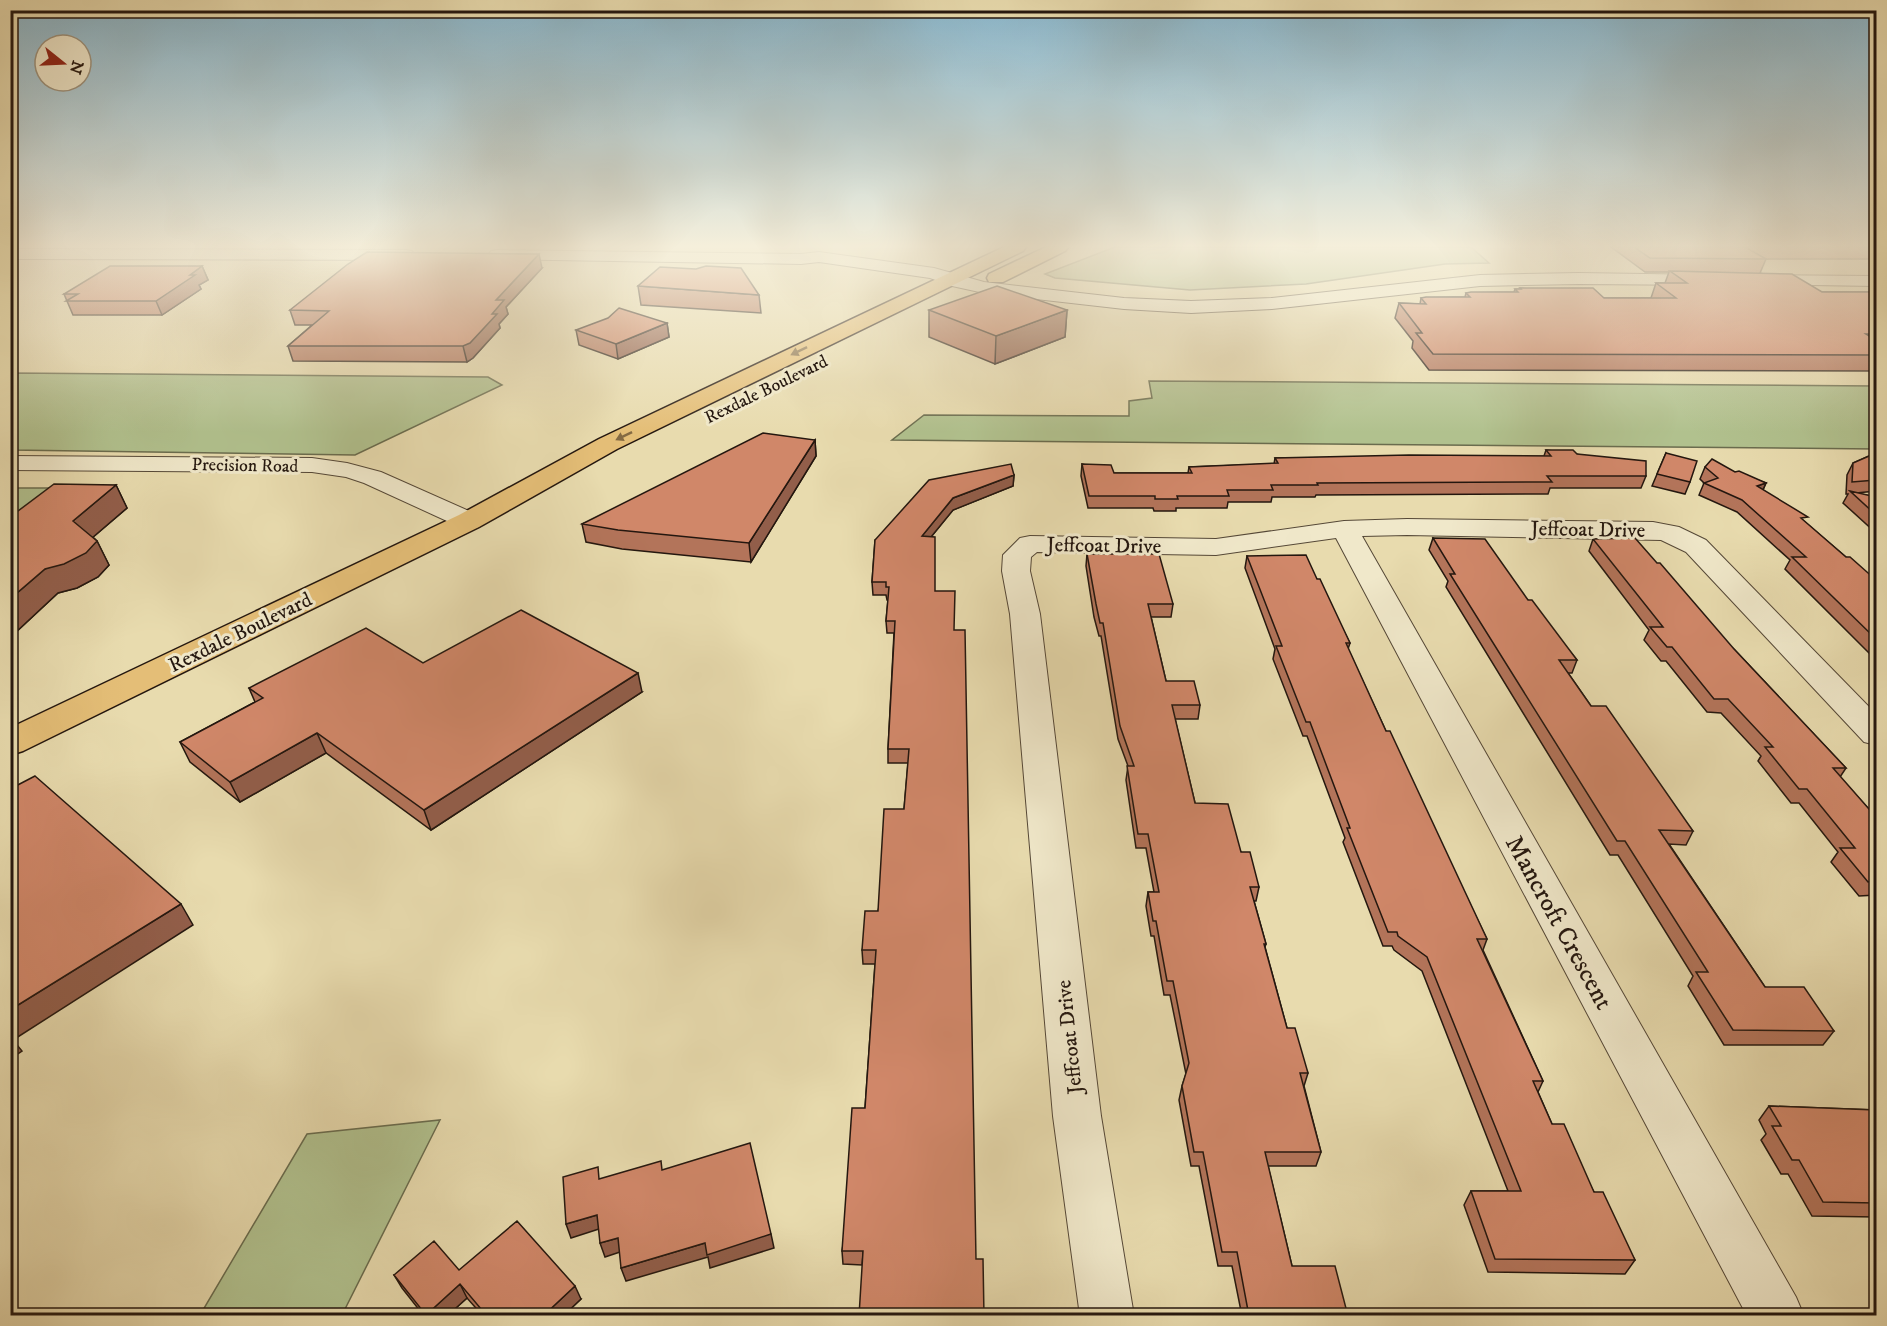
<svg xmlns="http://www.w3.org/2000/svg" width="1887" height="1326" font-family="'IM FELL DW Pica',serif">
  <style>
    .green { fill: #b1c18e; stroke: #6a6c4e; stroke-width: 1.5 }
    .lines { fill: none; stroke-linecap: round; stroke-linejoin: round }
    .minor-casing { stroke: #554837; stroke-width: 2 }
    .major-casing { stroke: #24170f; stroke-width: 3 }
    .minor { fill: #f0e8ca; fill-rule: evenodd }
    .major { fill: #e4be77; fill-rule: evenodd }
    .wall { fill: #b3745a; stroke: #24170f; stroke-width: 1.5 }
    .shaded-wall { fill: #925e4a; stroke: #24170f; stroke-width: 1.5 }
    .building { fill: #d08769; stroke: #24170f; stroke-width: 1.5 }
    .oneway { fill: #846a43 }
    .labels { text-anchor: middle; stroke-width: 6; stroke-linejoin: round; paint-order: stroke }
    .far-street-label { font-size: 18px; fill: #24170f; stroke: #f0e8ca }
    .street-label { font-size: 21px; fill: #24170f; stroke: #f0e8ca }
    .near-street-label { font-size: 26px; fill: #24170f; stroke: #f0e8ca }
  </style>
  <rect width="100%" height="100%" fill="#e8dbae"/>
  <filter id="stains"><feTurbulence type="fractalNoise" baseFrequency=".00333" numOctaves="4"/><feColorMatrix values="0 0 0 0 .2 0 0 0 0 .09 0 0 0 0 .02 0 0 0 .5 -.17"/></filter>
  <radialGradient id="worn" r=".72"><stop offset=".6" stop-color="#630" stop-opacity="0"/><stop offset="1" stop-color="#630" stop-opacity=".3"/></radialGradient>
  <path class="green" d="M1115 247H1471L1489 263 1445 264 1306 284 1190 290 1055 278 1045 274Z
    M11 373 488 377 502 385 355 455 11 450Z
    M1149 381 1876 386V449L892 440 924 415 1129 416V401L1152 398Z
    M11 488H110L11 542Z
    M440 1120 342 1315H200L307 1134Z"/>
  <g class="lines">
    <defs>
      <path id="minor" d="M10 249 406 250 412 251 415 255 412 259 406 260 10 259Z
        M497 250 801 254 819 252 934 268 984 282 1124 298 1191 301 1272 298 1480 275 1579 273 1711 275 1717 276 1720 280 1717 284 1711 285 1579 284 1480 286 1272 309 1191 313 1124 309 984 293 952 286 930 278 819 262 801 264 491 259 488 255 491 251Z
        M1760 275 1876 276V286L1754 284 1751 280 1754 276Z
        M10 456 312 458 347 463 381 472 478 515 482 521 478 527 469 529 460 527 364 483 346 477 312 472 10 470Z
        M1407 519 1653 522 1679 527 1706 540 1876 714V745L1864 742 1686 552 1661 540 1407 535 1362 536 1796 1297 1804 1316H1747L1336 538 1216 555 1037 552 1031 557 1030 571 1040 614 1101 1116 1134 1316H1080L1053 1116 1010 614 1002 571 1003 555 1020 538 1030 536 1216 539 1344 521Z"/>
      <path id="major" d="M1004 247H1026L1023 251 617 449 479 527 23 751 10 755V728L459 515 599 439Z
        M1046 247H1068L1065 251 1003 282H989L987 278 989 274Z"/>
    </defs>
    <use href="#minor" class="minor-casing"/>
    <use href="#major" class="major-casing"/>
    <use href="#minor" class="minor"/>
    <use href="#major" class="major"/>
  </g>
  <path class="wall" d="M1611 247H1876V259H1765H1766L1760 273 1822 292H1876V371L1429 370 1412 348 1413 341 1395 318 1399 303 1420 304 1421 298 1465 297 1466 293 1514 292 1515 289H1519L1520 288 1604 298H1651L1656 283H1665L1669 272H1645Z
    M202 266 208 280 199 285 201 289 162 315H73L64 294Z
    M542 268 506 307 508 314 499 324 500 328 473 358 467 362 293 361 288 346 312 325H295L290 310Z
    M638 286 759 295 761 313 641 305Z
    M929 310H1067L1065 337 995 364 929 337Z
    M667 323 669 337 618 359 579 345 576 330Z
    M815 440 816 456 751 562 622 549 586 542 582 524Z
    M1546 450 1577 454 1646 476 1641 488H1550L1548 494 1316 495 1315 497H1272L1271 502H1228L1227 508H1176V511H1154L1153 508H1088L1081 476 1082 464 1114 473H1188L1189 467 1274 464 1275 458 1544 456Z
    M1666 453 1690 482 1685 494 1652 486Z
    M1876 453V491L1856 493 1876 497V533L1843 503 1848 494H1846L1847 475 1853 463Z
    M1705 467 1735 472 1766 483 1763 490 1805 522 1846 557 1876 580V660L1785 569 1790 560 1737 512 1699 495 1704 483 1700 479Z
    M1014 475 1013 486 953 510 931 537 862 1265 843 1264 842 1251 865 1108 875 964H863L862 950 878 911 904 809 908 763H888V749L894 633H887L886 621 888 600H887L886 595H873L872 582 875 540Z
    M116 485 127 508 93 537 97 541 109 565 98 577 77 588 58 593 15 633H10V517Z
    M1433 538 1528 600 1577 660 1572 673H1568L1591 706 1693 831 1686 845 1669 844 1765 987 1834 1031 1823 1045H1724L1688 986 1693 976 1618 855H1610L1446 587 1448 581 1429 550Z
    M1593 539 1734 649 1846 768 1840 777 1876 817V895L1859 896 1831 862 1838 852 1799 803H1791L1758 761 1761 756 1721 713 1707 712 1666 661H1661L1644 640 1649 630 1589 551Z
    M1087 554 1173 604 1171 617H1151L1166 681 1200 705 1198 719H1175L1195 803 1241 852 1259 887 1256 901H1254L1266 944 1265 947 1287 1028 1308 1073 1304 1086 1321 1152 1316 1166H1268L1292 1266 1348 1316H1242L1232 1266H1218L1199 1166H1191L1179 1100 1182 1086 1186 1074 1170 995H1164L1154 936H1151L1146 906 1148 892H1154L1146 848H1136L1126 780 1128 766 1118 739 1101 636H1099L1094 617 1086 566Z
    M1247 556 1317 579 1350 643 1348 649 1386 731 1487 939 1483 950 1543 1081 1538 1092 1552 1124 1594 1192 1635 1260 1625 1274 1488 1272 1464 1205 1471 1191H1508L1422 971 1394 950 1392 946H1383L1343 842 1345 838 1307 736H1303L1273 659 1275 649 1245 568Z
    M423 663 642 692 431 830 326 753 240 802 190 762 180 742 255 702 249 688Z
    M1769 1106 1876 1110V1217L1812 1216 1788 1174H1781L1761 1140 1766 1134 1759 1120Z
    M459 1270 581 1299 563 1316H483L467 1298 447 1316H424L402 1288 394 1275Z"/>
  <path class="shaded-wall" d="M539 254 542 268 506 307 508 314 499 324 500 328 473 358 467 362 463 346 492 314 496 300Z
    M202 266 208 280 199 285 201 289 162 315 156 301 190 275Z
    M1067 310 1065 337 995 364 996 336Z
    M667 323 669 337 618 359 616 344Z
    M815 440 816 456 751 562 749 543Z
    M1014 475 1013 486 953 510 922 548V536L953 498Z
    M1766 483 1761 494 1757 486Z
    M116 485 127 508 85 544 73 521Z
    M97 541 109 565 98 577 77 588 58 593 15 633 10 625V599L45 569Z
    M638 673 642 692 431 830 424 810Z
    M317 733 326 753 240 802 230 782Z
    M181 904 193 925 13 1040 22 1051 10 1059V1010Z
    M597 1215 602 1228 571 1238 566 1224Z
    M771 1234 774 1248 710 1268 708 1257 626 1281 621 1268 705 1243Z
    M618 1238 623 1251 605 1257 600 1243Z
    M460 1284 467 1298 447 1316H426V1315Z
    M575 1286 581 1299 563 1316H543Z
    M509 1309 512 1316H502Z"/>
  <path class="building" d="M1634 247H1745L1766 259 1650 258Z
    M367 252 539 254 496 300H504L492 314H497L470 343 463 346H288L329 311 290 310 348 264Z
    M110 266H202L190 275H195L156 301H66L78 294H64Z
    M706 266 741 268 759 295 638 286 660 267 696 269Z
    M1670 271 1792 274 1822 292H1876V334H1866L1876 340V355L1433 354 1416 333H1422L1399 303 1426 304 1421 298 1426 297H1470L1466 293 1471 292H1518L1515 289H1521L1520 288H1593L1604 298H1676L1656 283H1687Z
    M997 286 1067 310 996 336 929 310Z
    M619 308 667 323 616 344 576 330 608 318Z
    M763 433 815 440 749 543 618 530 582 524Z
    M1546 450H1573L1577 454 1646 461V476H1547L1552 482 1317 483 1318 485H1271L1273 490H1227L1229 496H1177L1178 499H1155V496H1089L1082 464 1111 465 1114 473H1192L1189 467 1278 463 1275 458 1409 455 1551 456Z
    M1666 453 1697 461 1690 482 1657 474Z
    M1876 453V480L1852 482 1853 463Z
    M1712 459 1735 472 1739 471 1766 483 1757 486 1808 517 1801 518 1846 557H1850L1876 580V639L1792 557H1806L1742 500 1704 483 1718 478 1705 467Z
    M1011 464 1014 475 953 498 922 536 935 537V591H955L954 630H965L976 1259H983L984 1316H859L863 1251H842L852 1108H865L870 1036 876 950H862L865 911H878L884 809H904L909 749H888L895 621H886L889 587H886V582H872L875 540 929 480Z
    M54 484 116 485 73 521 97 541 86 553 64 564 45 569 10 599V517Z
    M1850 491 1876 497V515Z
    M1433 538 1485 539 1528 600H1532L1577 660H1559L1591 706H1606L1693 831 1659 830 1765 987H1804L1834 1031 1733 1030 1696 972H1708L1625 841H1617L1450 574H1455Z
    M1635 538 1657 563H1660L1734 649 1846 768H1833L1876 817V881L1868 882 1840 848H1855L1807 789H1799L1765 747H1773L1728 699H1714L1672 647H1667L1650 627H1663L1593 539Z
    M1087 554H1159L1173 604H1148L1166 681H1194L1200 705H1172L1195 803 1228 804 1241 852H1250L1259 887H1250L1266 944H1264L1287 1028H1295L1308 1073H1300L1321 1152H1265L1292 1266H1335L1348 1316H1249L1237 1252H1222L1203 1152H1194L1182 1086 1189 1063 1173 981H1167L1156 921H1153L1148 892H1159L1148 834H1138L1127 766H1134L1120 726 1103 623H1100L1096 604Z
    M1306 555 1317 579H1320L1350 643H1346L1386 731H1390L1487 939H1477L1543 1081H1533L1552 1124H1564L1594 1192H1603L1635 1260 1495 1259 1471 1191H1521L1427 957 1398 936 1397 932H1388L1347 828H1350L1310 722H1306L1276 646H1282L1247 556Z
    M521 610 638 673 424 810 317 733 230 782 180 742 263 698 249 688 366 628 423 663Z
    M35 776 181 904 10 1010V789Z
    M1769 1106 1876 1110V1203L1823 1202 1799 1160H1792L1772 1126H1781Z
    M750 1143 771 1234 707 1255 705 1243 621 1268 618 1238 600 1243 597 1215 566 1224 563 1177 598 1167 599 1179 661 1161 662 1170Z
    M517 1221 575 1286 543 1316H515L509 1309 502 1316H487L460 1284 426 1315 394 1275 434 1241 459 1270Z"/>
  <defs><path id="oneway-solid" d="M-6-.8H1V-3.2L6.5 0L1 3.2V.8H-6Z" transform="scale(1.5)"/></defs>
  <g class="oneway">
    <use href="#oneway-solid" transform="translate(799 351) rotate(154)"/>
    <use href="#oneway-solid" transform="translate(624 436) rotate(154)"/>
  </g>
  <linearGradient id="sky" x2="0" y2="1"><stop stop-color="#88b7ce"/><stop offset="0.57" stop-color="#f5efdb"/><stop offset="1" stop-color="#f5efdb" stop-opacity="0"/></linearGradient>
  <rect width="1887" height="432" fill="url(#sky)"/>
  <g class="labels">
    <g class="far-street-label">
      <text transform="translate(766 389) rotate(-26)" y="6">Rexdale Boulevard</text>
      <text transform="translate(245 465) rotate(1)" y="6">Precision Road</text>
    </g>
    <g class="street-label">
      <text transform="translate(1588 529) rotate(1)" y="7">Jeffcoat Drive</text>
      <text transform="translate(1104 545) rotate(1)" y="7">Jeffcoat Drive</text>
      <text transform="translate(240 632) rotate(-26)" y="7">Rexdale Boulevard</text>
      <text transform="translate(1069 1037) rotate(-96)" y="7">Jeffcoat Drive</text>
    </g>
    <g class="near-street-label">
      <text transform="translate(1560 922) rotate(61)" y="9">Mancroft Crescent</text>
    </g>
  </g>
  <rect width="1887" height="1326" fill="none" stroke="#e8dbae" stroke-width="36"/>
  <rect x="12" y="12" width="1863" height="1302" fill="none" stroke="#24170f" stroke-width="3"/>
  <rect x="18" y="18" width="1851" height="1290" fill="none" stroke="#24170f" stroke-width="1.5"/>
  <g transform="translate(63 63) rotate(108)"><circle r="28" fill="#f0e8ca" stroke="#9e947f" stroke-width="1.5"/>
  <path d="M0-4.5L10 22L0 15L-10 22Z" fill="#8f2418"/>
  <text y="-9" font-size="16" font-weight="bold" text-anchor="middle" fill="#24170f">N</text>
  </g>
  <rect width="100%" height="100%" filter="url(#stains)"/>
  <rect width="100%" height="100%" fill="url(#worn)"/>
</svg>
